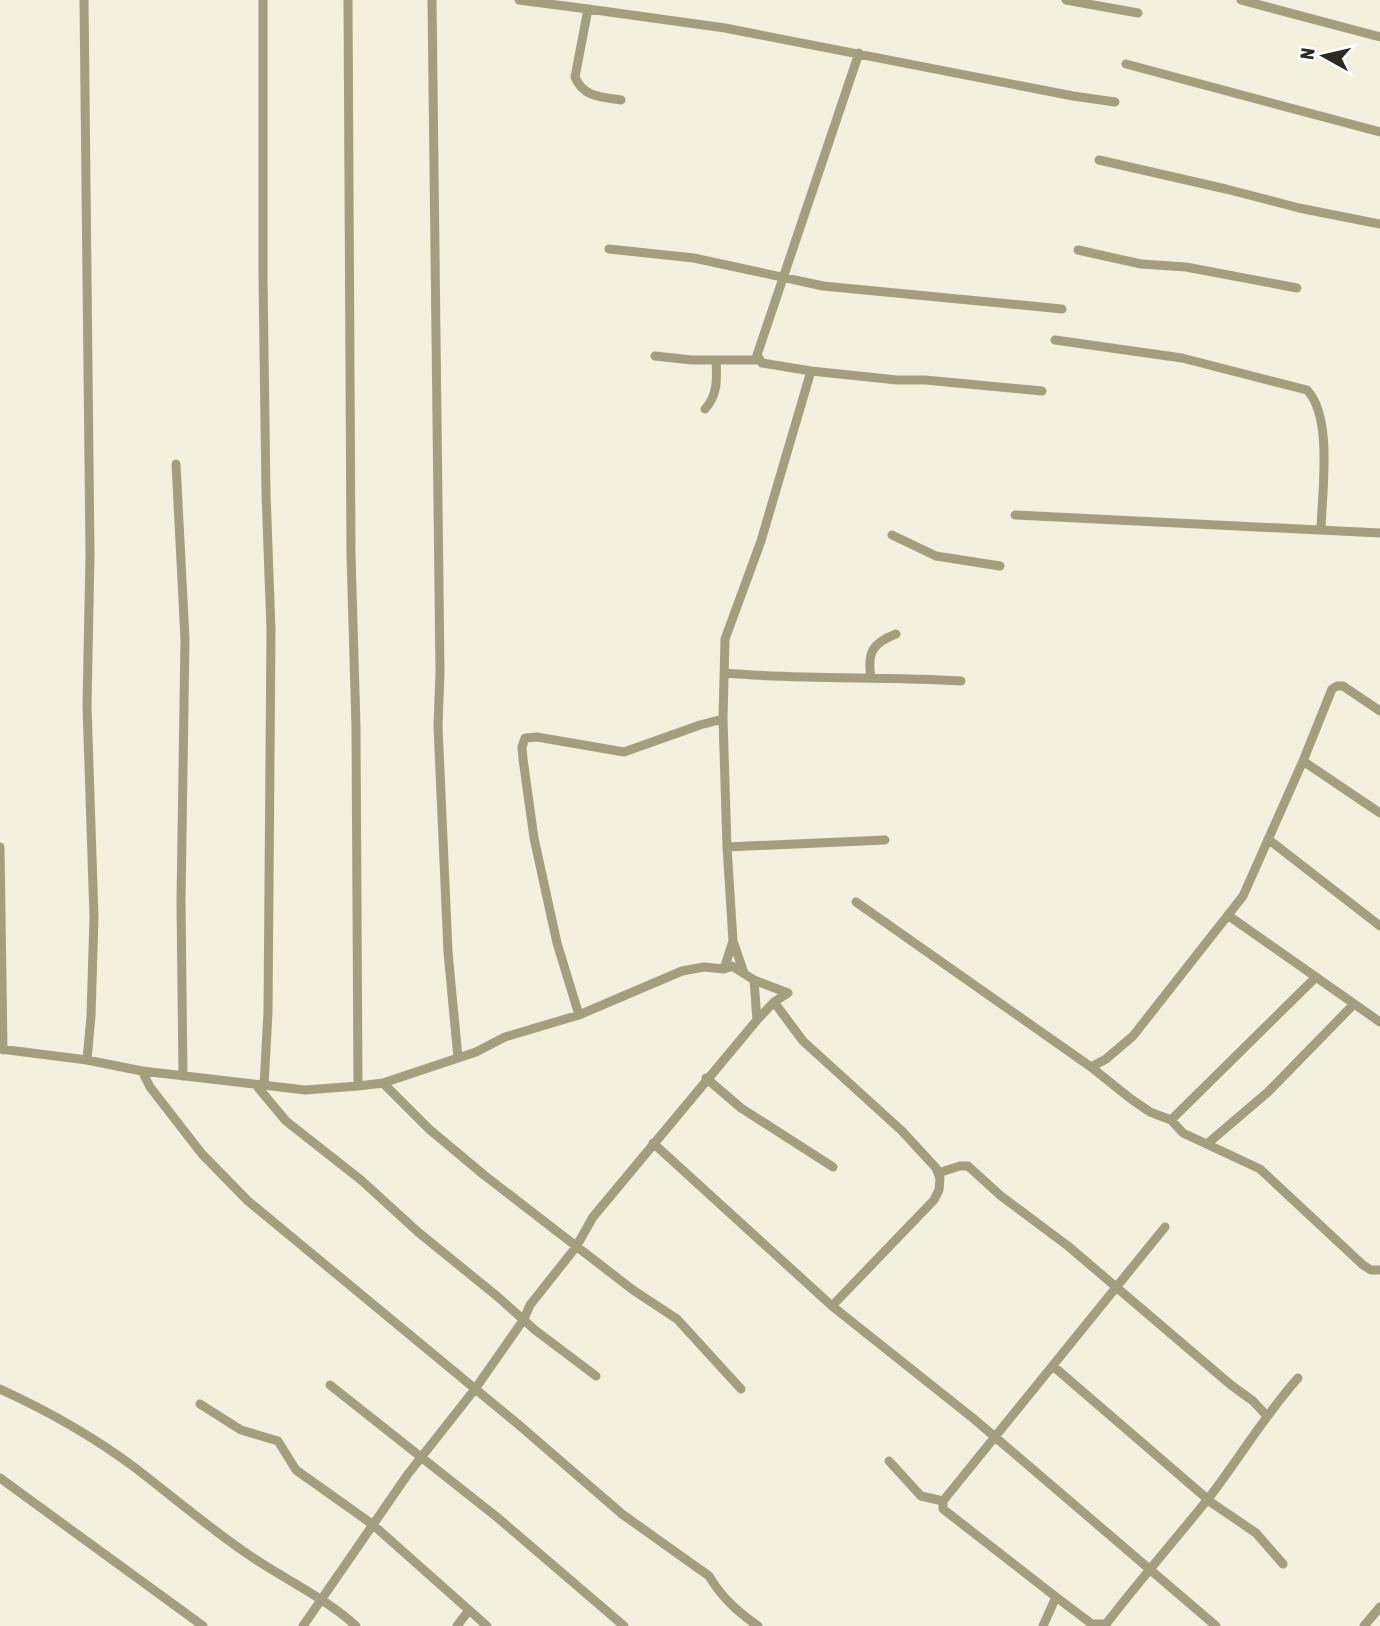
<svg xmlns="http://www.w3.org/2000/svg" width="1380" height="1626" font-family="'Asap Condensed',sans-serif">
  <style>
    .lines { fill: none; stroke-linecap: round; stroke-linejoin: round }
    .minor { stroke: #a39e7e; stroke-width: 9 }
  </style>
  <rect width="100%" height="100%" fill="#f3f0de"/>
  <g class="lines">
    <path class="minor" d="M84 0 90 554 87 706 94 917 91 1016 87 1060
      M263 0V278L266 493 271 630 268 1012 264 1086
      M348 0 351 555 356 727 358 1086
      M432 0 440 672 438 726 448 952 458 1058
      M519 0 588 9
      M1066 0 1138 13
      M1241 0 1380 37
      M1126 64 1380 132
      M621 100C601 97 583 97 575 77L588 9 725 28 1073 96 1115 102
      M1099 160 1226 189 1299 208 1380 224
      M609 249 694 258 823 286 1062 309
      M1078 250 1141 264 1186 267 1297 288
      M1055 340 1182 358 1307 390C1333 417 1322 492 1321 529
      M655 356 692 360H758
      M811 371 762 363 757 355 859 53
      M705 409C718 395 717 378 716 360
      M176 464 185 639 181 901 183 1076
      M1015 515 1380 533
      M892 535 936 556 1000 566
      M725 673C804 680 882 676 961 681
      M871 678C867 653 872 643 896 634
      M1303 761 1380 813
      M1268 839 1380 926
      M0 847 3 1050
      M727 847 885 840
      M856 902 1091 1067 1131 1099 1150 1112 1171 1120 1183 1133 1260 1169 1363 1265 1371 1270H1380
      M1229 916 1380 1022
      M724 969 733 941
      M744 973 733 941 727 847 723 719 725 639 761 541 811 371 897 380H925L1042 391
      M754 980 757 1020
      M774 1002 803 1041 902 1131 936 1168 940 1178 939 1190 934 1200 832 1306
      M579 1015 557 943 534 838 523 759 522 747 525 738 537 737 624 752 700 725 723 719
      M0 1049 87 1060 142 1071 305 1090 358 1086 383 1083 476 1052 505 1037 579 1015 682 971 704 967 724 969 732 966 754 980 788 993
      M1091 1067 1106 1059 1133 1036 1243 896 1303 761 1332 689 1337 686H1343L1380 711
      M142 1071 150 1087 202 1154 248 1201 519 1425 622 1514 709 1576C722 1598 738 1612 758 1626
      M706 1078 741 1108 833 1167
      M383 1083 429 1129 484 1175 633 1290 677 1319 741 1389
      M256 1085 286 1121 361 1180 418 1232 498 1297 535 1330 596 1376
      M1171 1120 1316 977
      M653 1143 832 1306 974 1419 1216 1626
      M1207 1144 1268 1092 1354 1004
      M938 1173 960 1166H968L1001 1196 1068 1246 1231 1385 1253 1401 1267 1416
      M1053 1366 1212 1503 1256 1533 1283 1564
      M330 1385 498 1518 624 1626
      M0 1389C46 1410 94 1437 134 1467 172 1496 209 1528 249 1555 284 1579 324 1597 356 1626
      M200 1404 241 1430 278 1441 296 1470 372 1524 487 1626
      M889 1461 921 1496 943 1501
      M0 1478 203 1626
      M1056 1597 943 1509V1501L1165 1227
      M303 1626 408 1474 475 1389 524 1319 530 1305 576 1247 593 1217 757 1020 774 1002 788 993
      M457 1626 469 1610
      M1043 1626 1056 1597 1092 1624H1106C1139 1581 1174 1541 1208 1499 1239 1459 1264 1416 1298 1378
      M1364 1626 1380 1607"/>
  </g>
  <g transform="translate(1324 56) rotate(278)" stroke="#ffffff" stroke-width="5" paint-order="stroke">
  <path d="M0-5L12 26L0 18L-12 26Z" fill="#2b2a23"/>
  <text y="-10" font-size="19" font-weight="bold" text-anchor="middle" fill="#2b2a23">N</text>
  </g>
</svg>
